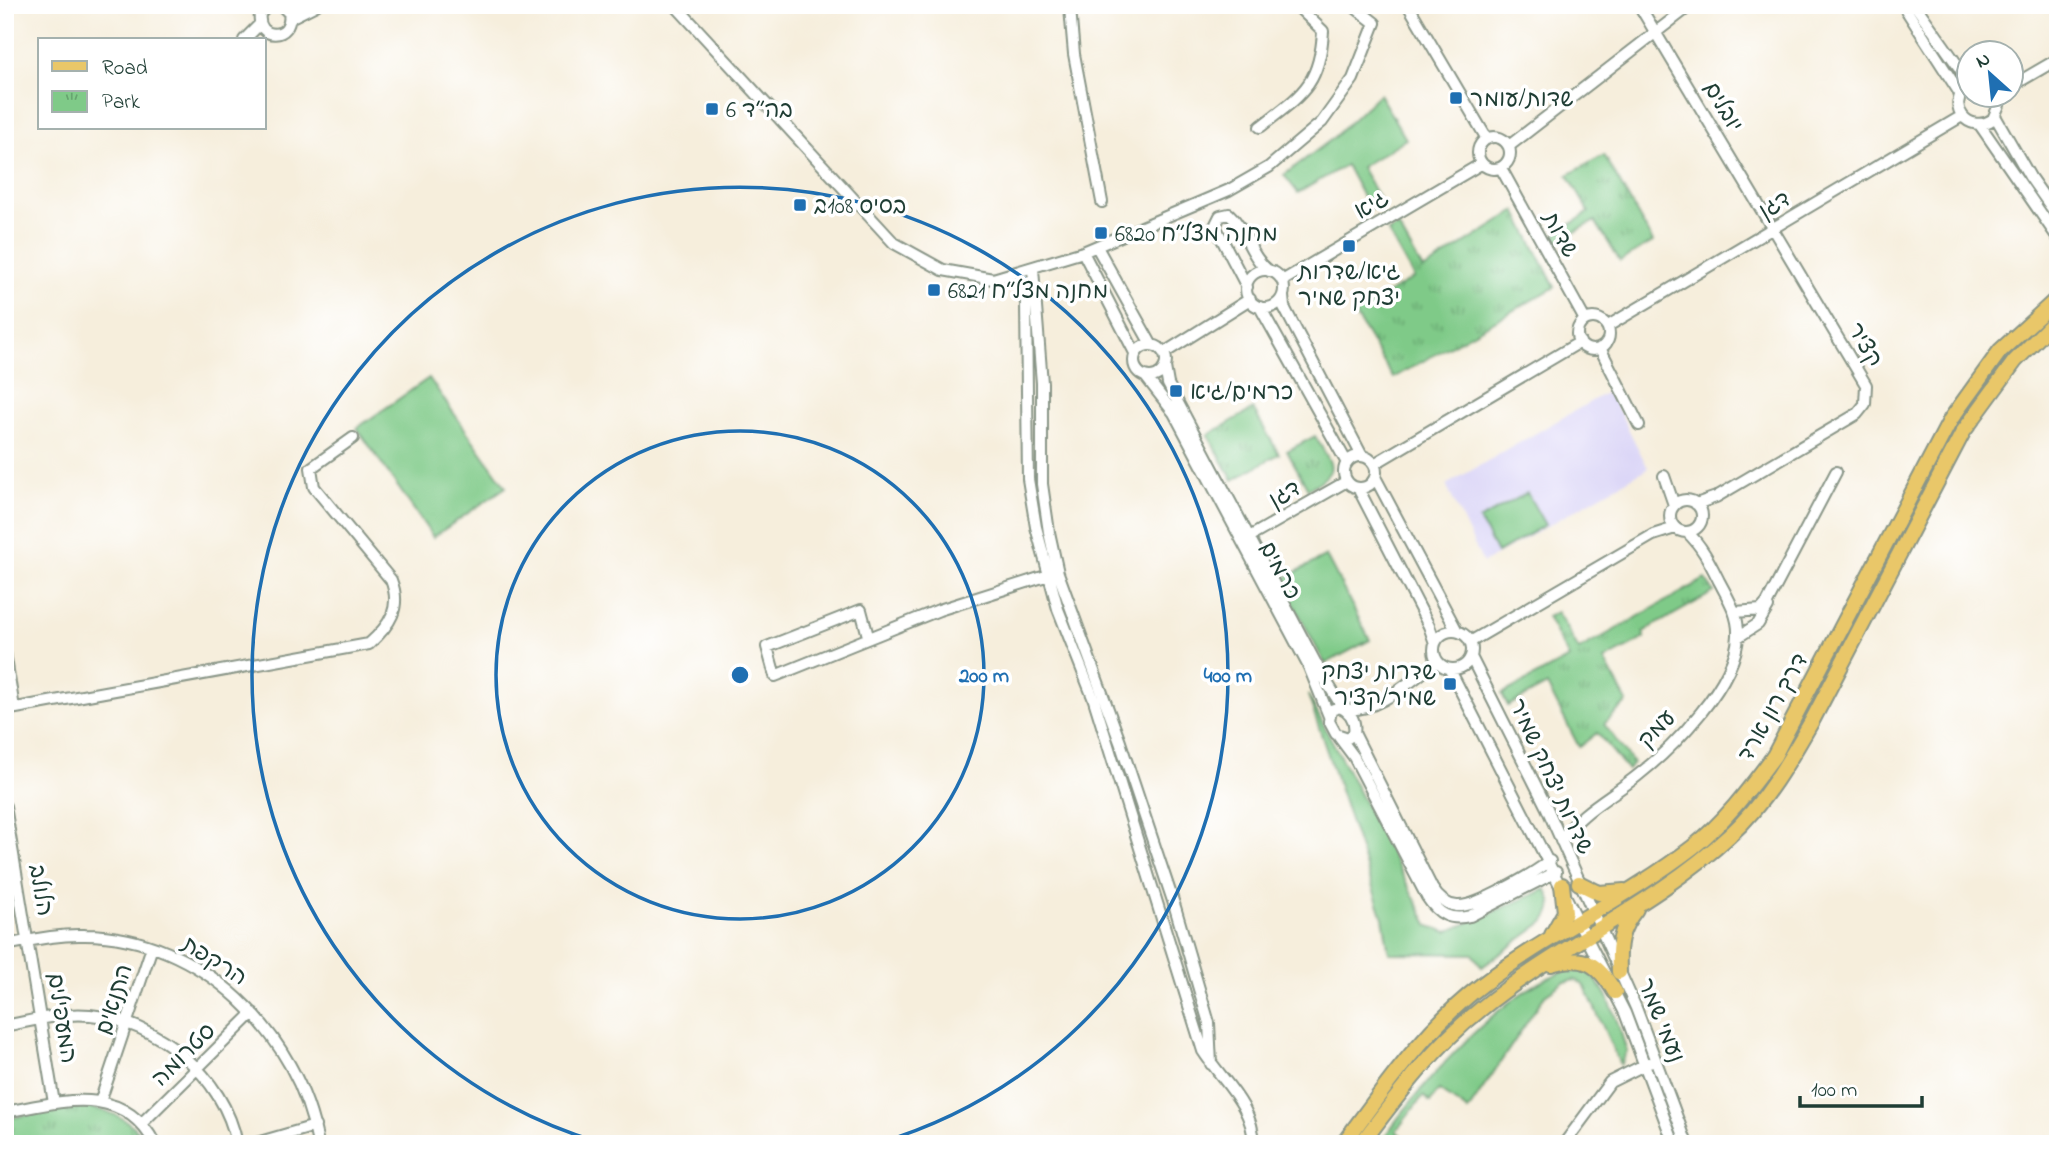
<svg xmlns="http://www.w3.org/2000/svg" width="2063" height="1149" font-family="'Indie Flower','Playpen Sans Hebrew',sans-serif">
  <style>
    .built { fill: #dbd6f7 }
    .grass { fill: #7fca88; stroke: #4f845e; stroke-width: 2 }
    .park { fill: url(#park-tufts); stroke: #4f845e; stroke-width: 2 }
    .lines { fill: none; stroke-linecap: round; stroke-linejoin: round }
    .minor-casing { stroke: #8a9688; stroke-width: 14 }
    .major-casing { stroke: #8a9688; stroke-width: 18 }
    .minor { stroke: #fff; stroke-width: 10 }
    .major { stroke: #e9c769; stroke-width: 14 }
    .ring { fill: none; stroke: #1f6fb2; stroke-width: 3.5 }
    .poi-dot { fill: #1f6fb2; stroke: #fff; stroke-width: 2.5 }
    .labels { text-anchor: middle; stroke-width: 7; stroke-linejoin: round; paint-order: stroke }
    .poi-label { font-size: 23px; fill: #1f3d34; stroke: #fff; text-anchor: start }
    .street-label { font-size: 23px; fill: #1f3d34; stroke: #fff }
    .centre { fill: #1f6fb2; stroke: #fff; stroke-width: 3.5 }
    .ring-label { font-size: 21px; text-anchor: middle; font-weight: bold; fill: #1f6fb2; stroke: #fff; stroke-width: 7; stroke-linejoin: round; paint-order: stroke }
  </style>
  <defs>
    <pattern id="park-tufts" width="24" height="20" patternUnits="userSpaceOnUse" patternTransform="scale(1.75)"><rect width="24" height="20" fill="#7fca88"/><path d="M3 7l-1-3M5 7V3M7 7l1-3M15 17l-1-3M17 17v-4M19 17l1-3" fill="none" stroke="#67a570"/></pattern>
  </defs>
  <rect width="100%" height="100%" fill="#fff"/>
  <filter id="ink" filterUnits="userSpaceOnUse"><feTurbulence type="fractalNoise" baseFrequency=".0143" numOctaves="2"/><feDisplacementMap in="SourceGraphic" scale="14" xChannelSelector="R" yChannelSelector="G"/><feConvolveMatrix kernelMatrix="1 2 1 2 8 2 1 2 1" color-interpolation-filters="sRGB"/></filter>
  <filter id="wash" filterUnits="userSpaceOnUse"><feTurbulence type="fractalNoise" baseFrequency=".00686" numOctaves="4" result="noise"/><feDisplacementMap in="SourceGraphic" scale="28" xChannelSelector="R" yChannelSelector="G"/><feGaussianBlur stdDeviation="1.57" result="paint"/><feColorMatrix in="noise" values="0 0 0 0 0 0 0 0 0 0 0 0 0 0 0 0 0 1.4 0 .05"/><feComposite in="paint" operator="in"/></filter>
  <g filter="url(#wash)">
    <rect width="100%" height="100%" fill="#f6eedc"/>
    <path class="built" d="M1609 391 1648 468 1483 563 1446 485Z"/>
    <path class="grass" d="M1379 94 1406 139 1361 167 1382 204 1370 210 1346 165 1298 193 1284 175 1332 139Z
      M429 378 506 487 433 537 357 428Z
      M1527 493 1545 525 1497 553 1479 520Z
      M1326 556 1370 640 1325 664 1281 580Z
      M1308 695 1429 926 1447 932 1546 889C1554 902 1553 911 1544 922L1482 967 1473 954 1389 953 1383 918Z
      M1581 968C1609 983 1617 1023 1627 1051L1620 1065 1585 986 1576 980 1564 982 1545 995 1468 1111 1439 1090 1430 1102 1423 1096 1396 1131 1406 1140 1403 1144H1379C1418 1089 1512 975 1581 968Z"/>
    <path class="park" d="M1604 155 1653 242 1620 261 1595 221 1558 241 1555 235 1589 212 1568 175Z
      M1516 211 1555 287 1393 378 1354 313 1414 278 1388 232 1398 226 1423 270Z
      M1253 409 1279 454 1233 480 1208 435Z
      M1315 436C1332 466 1342 470 1308 489L1287 451Z
      M1705 579 1714 592 1643 632 1645 638 1604 660 1627 702 1604 724 1633 763 1628 770 1597 733 1579 747 1547 685 1508 706 1502 694 1569 658 1547 617 1557 612 1579 650Z
      M72 1106C99 1108 121 1112 140 1133L110 1144H5V1119Z"/>
  </g>
  <g filter="url(#ink)">
    <g class="lines">
      <defs>
        <path id="minor" d="M268 5 260 14C256 41 294 40 289 13L281 5
          M675 5 894 243 943 270 993 279 1083 252 1229 190 1269 167 1322 122 1353 79 1375 23 1352 5
          M1066 5 1070 8 1074 54 1102 202
          M1408 5 1487 139
          M1639 5 1866 385 1865 404 1857 414 1716 497 1696 504
          M1903 5 1961 95
          M1915 5 1968 80
          M290 18 316 5
          M244 40 260 24
          M1968 87C1944 104 1969 136 1993 119L1999 105 1996 94
          M2010 87 2058 59
          M1995 116 2030 177 2058 217
          M1980 125 2058 238
          M1260 127C1301 95 1320 86 1323 31L1296 5
          M1478 153a16 16 0 1 1 32 0a16 16 0 1 1-32 0Z
          M1509 146 1691 5
          M1501 168 1585 320
          M1097 247 1151 344
          M1083 252 1135 353
          M1033 269 1042 383V484L1049 532 1058 573 1120 742 1175 907 1209 1023 1211 1064
          M1246 289a19 19 0 1 1 38 0a19 19 0 1 1-38 0Z
          M1021 273 1026 304 1028 479 1036 527 1058 609 1094 700 1203 1051C1223 1082 1253 1105 1254 1144
          M1282 281 1481 164
          M1247 287 1215 226 1220 216 1229 214C1246 229 1250 257 1269 271
          M1283 296 1284 307 1362 456
          M1260 307 1347 463
          M1577 334a16 16 0 1 1 32 0a16 16 0 1 1-32 0Z
          M1608 326 1962 116
          M1134 361a16 16 0 1 1 32 0a16 16 0 1 1-32 0Z
          M1600 348 1639 425
          M1164 353 1250 299
          M1165 367 1168 384 1321 673 1343 708
          M1146 377 1174 413 1309 667 1329 716
          M1344 472a16 16 0 1 1 32 0a16 16 0 1 1-32 0Z
          M1374 464 1580 342
          M1664 476 1674 505
          M1375 477 1457 631
          M1358 488 1429 626 1435 643
          M1670 516a16 16 0 1 1 32 0a16 16 0 1 1-32 0Z
          M1244 540 1347 481
          M1735 612 1761 610 1767 603 1836 472
          M1434 650a19 19 0 1 1 38 0a19 19 0 1 1-38 0Z
          M868 636 861 610 767 647 775 676 939 610 1052 574
          M1738 637 1758 624 1768 607
          M1470 642 1653 535 1675 528
          M5 652 14 708
          M1471 657 1546 806 1636 1008 1687 1144
          M1450 670 1625 1013 1674 1144
          M1340 707C1351 712 1356 721 1354 733L1348 738 1336 734 1329 721 1331 710Z
          M1345 709C1377 714 1413 678 1437 662
          M5 710 369 644C390 625 402 608 391 580L314 487 311 468 353 438
          M1354 733 1432 888C1438 898 1445 905 1457 906 1476 908 1534 873 1550 861
          M1339 737 1354 757 1427 897C1438 914 1450 921 1470 916L1556 872
          M5 806 54 1103
          M1561 841C1579 812 1611 797 1637 776 1673 748 1737 683 1738 635 1739 615 1728 598 1719 581 1710 563 1702 546 1687 532
          M5 945C32 940 58 934 85 935 201 936 299 1034 318 1144
          M5 1026C32 1021 62 1012 90 1015 158 1021 224 1076 237 1144
          M100 1102 152 947
          M5 1112C60 1102 123 1082 155 1144
          M142 1123 253 1013
          M253 1144 315 1126
          M1564 1144 1610 1082 1648 1063"/>
        <path id="major" d="M1579 883 1599 893 1624 891
          M1552 935 1565 912 1562 885
          M1551 964C1585 954 1598 964 1615 992
          M1619 972C1618 946 1619 930 1636 909
          M1343 1144C1386 1086 1425 1028 1483 984 1549 934 1627 898 1693 847 1725 822 1750 788 1774 756L1951 419 2000 351 2058 298
          M1361 1144C1397 1096 1434 1046 1481 1009 1559 945 1655 905 1729 836 1765 803 1789 761 1813 719L1963 432 2015 361 2058 318"/>
      </defs>
      <use href="#minor" class="minor-casing"/>
      <use href="#major" class="major-casing"/>
      <use href="#minor" class="minor"/>
      <use href="#major" class="major"/>
    </g>
  </g>
  <g class="ring">
    <circle cx="740" cy="675" r="244"/>
    <path d="M601 1143A488 488 0 1 1 879 1143"/>
  </g>
  <g class="poi-dot">
    <rect x="1449" y="91" width="14" height="14" rx="3.5"/>
    <rect x="705" y="102" width="14" height="14" rx="3.5"/>
    <rect x="793" y="198" width="14" height="14" rx="3.5"/>
    <rect x="1094" y="226" width="14" height="14" rx="3.5"/>
    <rect x="1342" y="239" width="14" height="14" rx="3.5"/>
    <rect x="927" y="283" width="14" height="14" rx="3.5"/>
    <rect x="1169" y="384" width="14" height="14" rx="3.5"/>
    <rect x="1443" y="677" width="14" height="14" rx="3.5"/>
  </g>
  <g class="labels">
    <g class="poi-label">
      <text x="1470" y="106">שדות/עומר</text>
      <text x="726" y="117">בה״ד 6</text>
      <text x="814" y="213">בסיס 108ב</text>
      <text x="1115" y="241">מחנה מצל״ח 6820</text>
      <text x="1349" y="279" text-anchor="middle">גיא/שדרות<tspan x="1349" dy="26">יצחק שמיר</tspan></text>
      <text x="948" y="298">מחנה מצל״ח 6821</text>
      <text x="1190" y="399">כרמים/גיא</text>
      <text x="1436" y="679" text-anchor="end">שדרות יצחק<tspan x="1436" dy="26">שמיר/קציר</tspan></text>
    </g>
    <g class="street-label">
      <text transform="translate(1724 106) rotate(59)" y="8">יובלים</text>
      <text transform="translate(1371 204) rotate(-30)" y="8">גיא</text>
      <text transform="translate(1774 204) rotate(-31)" y="8">דגן</text>
      <text transform="translate(1561 234) rotate(61)" y="8">שדות</text>
      <text transform="translate(1866 344) rotate(60)" y="8">קציר</text>
      <text transform="translate(1284 493) rotate(-30)" y="8">דגן</text>
      <text transform="translate(1281 570) rotate(62)" y="8">כרמים</text>
      <text transform="translate(1772 707) rotate(-61)" y="8">דרך רון ארד</text>
      <text transform="translate(1656 728) rotate(-46)" y="8">עמק</text>
      <text transform="translate(1552 776) rotate(65)" y="8">שדרות יצחק שמיר</text>
      <text transform="translate(42 890) rotate(80)" y="8">הלולב</text>
      <text transform="translate(215 960) rotate(32)" y="8">הרקפת</text>
      <text transform="translate(113 999) rotate(-72)" y="8">התנאים</text>
      <text transform="translate(63 1018) rotate(81)" y="8">המעפילים</text>
      <text transform="translate(1662 1020) rotate(68)" y="8">נעמי שמר</text>
      <text transform="translate(183 1054) rotate(-45)" y="8">סטרומה</text>
    </g>
  </g>
  <circle cx="740" cy="675" r="10" class="centre"/>
  <g class="ring-label">
    <text x="984" y="682">200 m</text>
    <text x="1228" y="682">400 m</text>
  </g>
  <rect width="2063" height="1149" fill="none" stroke="#fff" stroke-width="28"/>
  <rect x="38" y="38" width="228" height="91" fill="#ffffff" stroke="#a5b1ae" stroke-width="2"/>
  <rect x="52" y="61" width="35" height="10" fill="#e9c769" stroke="#a5b1ae" stroke-width="2"/>
  <text x="102" y="74" font-size="21" fill="#1f3d34">Road</text>
  <rect x="52" y="91" width="35" height="21" fill="url(#park-tufts)" stroke="#a5b1ae" stroke-width="2"/>
  <text x="102" y="108" font-size="21" fill="#1f3d34">Park</text>
  <g transform="translate(1990 74) rotate(333)"><circle r="33" fill="#ffffff" stroke="#a5b1ae" stroke-width="2"/>
  <path d="M0-5L12 26L0 18L-12 26Z" fill="#1f6fb2"/>
  <text y="-10" font-size="19" font-weight="bold" text-anchor="middle" fill="#1f3d34">N</text>
  </g>
  <path d="M1800 1096v10h122v-10" fill="none" stroke="#1f3d34" stroke-width="3.5"/>
  <text x="1811" y="1096" font-size="21" fill="#1f3d34" stroke="#ffffff" stroke-width="5" paint-order="stroke">100 m</text>
</svg>
